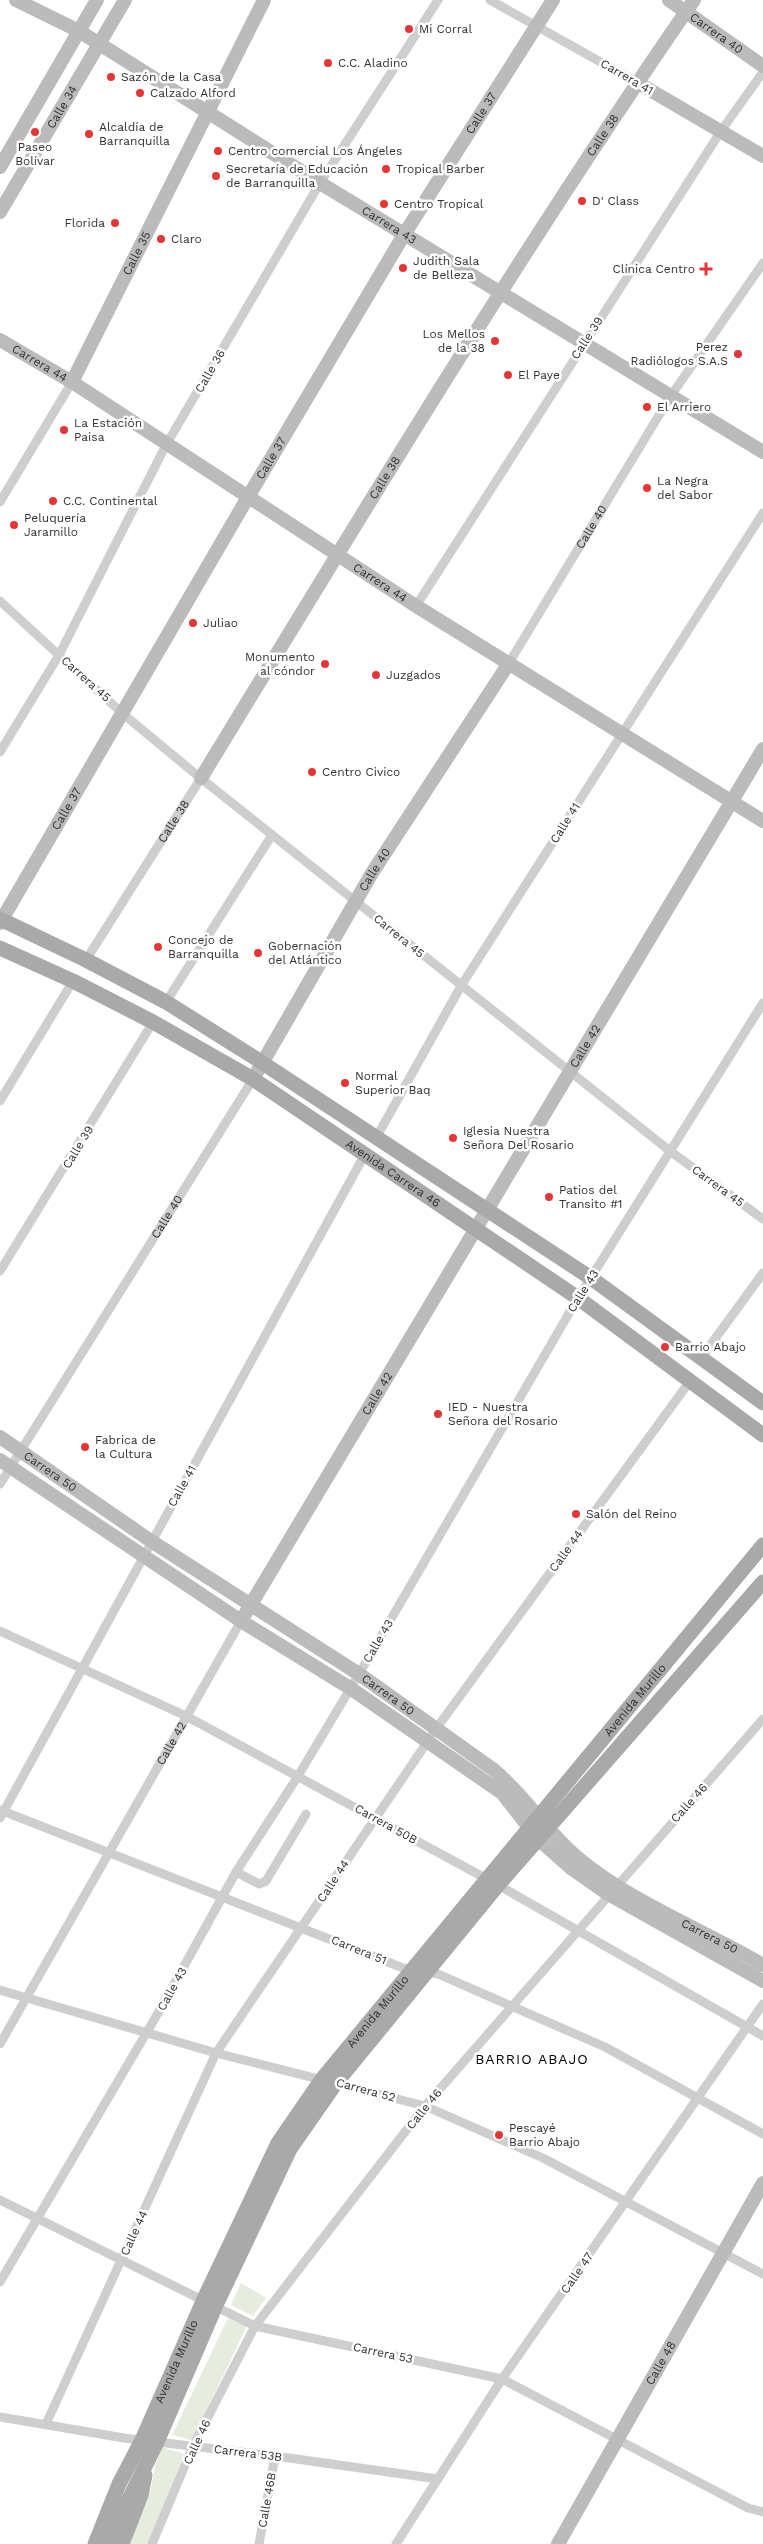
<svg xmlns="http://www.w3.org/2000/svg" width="763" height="2544" font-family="'Work Sans',sans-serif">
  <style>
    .green { fill: #e6eddf }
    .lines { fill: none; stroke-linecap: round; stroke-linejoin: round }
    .street { stroke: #cecece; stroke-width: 9 }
    .secondary { stroke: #bbb; stroke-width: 14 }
    .primary { stroke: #a9a9a9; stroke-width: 15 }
    .poi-dot { fill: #e43637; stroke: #fff; stroke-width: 2 }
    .labels { text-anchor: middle; stroke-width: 5; stroke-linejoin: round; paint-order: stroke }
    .poi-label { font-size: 12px; fill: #313131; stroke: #fff; text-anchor: start }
    .street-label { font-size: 12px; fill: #313131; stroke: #fff }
    .neighbourhood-label { font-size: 14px; letter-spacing: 1px; fill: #000; stroke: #fff }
  </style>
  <rect width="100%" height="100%" fill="#fff"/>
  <path class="green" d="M241 2283 266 2298 253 2316 231 2305Z
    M228 2318 247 2326 192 2440 172 2435Z
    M162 2447 184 2454 148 2544H129L151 2489 155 2466Z"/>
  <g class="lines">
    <g class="street">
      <path d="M490 0 638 83"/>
      <path d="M0 502 72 382"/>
      <path d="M0 601 122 713 198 776 670 1151 763 1219"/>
      <path d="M416 606 721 131 763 72"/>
      <path id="s1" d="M509 663 670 397 763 263"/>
      <path d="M0 752 59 655 166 445 320 183 438 0"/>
      <path id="s2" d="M86 960 201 778"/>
      <path d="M166 1002 272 835"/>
      <path d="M0 1101 73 981"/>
      <path d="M376 1138 461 986 763 513"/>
      <path d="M0 1271 153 1022"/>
      <path d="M701 1358 763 1273"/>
      <path id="s3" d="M0 1484 253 1079"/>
      <path d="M0 1631 186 1716 498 1885 763 2036"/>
      <path d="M0 1810 403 1968 438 1974 605 2047 763 2134"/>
      <path d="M0 1818 365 1154"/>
      <path d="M236 1872 259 1884 266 1881 306 1814"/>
      <path d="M0 1990 216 2053 425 2106 543 2158 763 2274"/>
      <path id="s4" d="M0 2044 241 1621"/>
      <path d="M0 2200 255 2326 502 2379 748 2508 763 2512"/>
      <path d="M0 2282 161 2008 236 1872 298 1776 359 1674 575 1303 763 1003"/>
      <path d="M0 2417 124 2438 275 2456 438 2479"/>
      <path d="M46 2424 216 2053 436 1729 690 1381"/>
      <path d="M152 2544 193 2446 255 2326 425 2106 763 1719"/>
      <path d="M259 2544 275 2456"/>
      <path d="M396 2544 502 2379 763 2004"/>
    </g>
    <g class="secondary">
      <path id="s5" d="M16 0 79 31 320 183 763 452"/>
      <path id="s6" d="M669 0 763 66"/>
      <path d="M638 83 763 156"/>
      <path d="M0 167 97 0"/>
      <path id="s7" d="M0 212 125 0"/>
      <path id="s8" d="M0 340 72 382 416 606 763 821"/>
      <path id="s9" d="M72 382 264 0"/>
      <path id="s10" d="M201 778C361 516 519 253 694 0"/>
      <path id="s11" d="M0 923 248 497 405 233 553 0"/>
      <path id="s12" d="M253 1079 372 873 509 663"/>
      <path id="s13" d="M0 1437 151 1541 359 1674 494 1770C525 1796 546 1831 578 1858 632 1903 702 1929 763 1965"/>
      <path d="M0 1460 241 1621 350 1688 502 1793 538 1839 571 1868 608 1894 763 1981"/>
      <path id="s14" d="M241 1621 763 749"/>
      <path id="s15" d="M558 2544 763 2183"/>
    </g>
    <g class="primary">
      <path d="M0 919 86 960 166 1002 255 1058 591 1278 763 1403"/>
      <path id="s16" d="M0 948 73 981 153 1022 253 1079 578 1298 763 1435"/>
      <path id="s17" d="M95 2544 119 2484 142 2440 204 2299 278 2143 322 2079 763 1545"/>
      <path d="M107 2544 157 2442 216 2305 290 2149 336 2083 498 1885 763 1582"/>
      <path d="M122 2544 141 2495 145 2475"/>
    </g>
  </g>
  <g class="poi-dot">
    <circle cx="409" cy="29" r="5"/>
    <circle cx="328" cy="63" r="5"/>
    <circle cx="111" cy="77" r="5"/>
    <circle cx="140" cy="93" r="5"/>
    <circle cx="35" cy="132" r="5"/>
    <circle cx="89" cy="134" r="5"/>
    <circle cx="218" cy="151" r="5"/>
    <circle cx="386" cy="169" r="5"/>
    <circle cx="216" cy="176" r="5"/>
    <circle cx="582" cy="201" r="5"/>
    <circle cx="384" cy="204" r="5"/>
    <circle cx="115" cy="223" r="5"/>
    <circle cx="161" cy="239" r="5"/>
    <circle cx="403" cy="268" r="5"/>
    <path d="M703.5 261.5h5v5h5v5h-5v5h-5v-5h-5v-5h5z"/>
    <circle cx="495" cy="341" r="5"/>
    <circle cx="738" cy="354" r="5"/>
    <circle cx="508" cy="375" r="5"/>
    <circle cx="647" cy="407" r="5"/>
    <circle cx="64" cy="430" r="5"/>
    <circle cx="647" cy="488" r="5"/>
    <circle cx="53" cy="501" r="5"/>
    <circle cx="14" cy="525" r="5"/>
    <circle cx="193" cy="623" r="5"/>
    <circle cx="325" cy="664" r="5"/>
    <circle cx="376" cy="675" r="5"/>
    <circle cx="312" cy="772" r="5"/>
    <circle cx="158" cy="947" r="5"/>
    <circle cx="258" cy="953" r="5"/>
    <circle cx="345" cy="1083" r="5"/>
    <circle cx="453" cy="1138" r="5"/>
    <circle cx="549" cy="1197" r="5"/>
    <circle cx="665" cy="1347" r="5"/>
    <circle cx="438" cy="1414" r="5"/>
    <circle cx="85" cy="1447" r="5"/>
    <circle cx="576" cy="1514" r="5"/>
    <circle cx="499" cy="2135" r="5"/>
  </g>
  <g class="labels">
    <g class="poi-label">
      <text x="419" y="33">Mi Corral</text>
      <text x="338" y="67">C.C. Aladino</text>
      <text x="121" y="81">Sazón de la Casa</text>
      <text x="150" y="97">Calzado Alford</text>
      <text x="99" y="131">Alcaldía de<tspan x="99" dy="14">Barranquilla</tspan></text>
      <text x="35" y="151" text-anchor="middle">Paseo<tspan x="35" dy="14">Bolívar</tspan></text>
      <text x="228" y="155">Centro comercial Los Ángeles</text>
      <text x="226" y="173">Secretaría de Educación<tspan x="226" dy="14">de Barranquilla</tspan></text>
      <text x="396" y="173">Tropical Barber</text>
      <text x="592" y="205">D' Class</text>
      <text x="394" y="208">Centro Tropical</text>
      <text x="105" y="227" text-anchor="end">Florida</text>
      <text x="171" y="243">Claro</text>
      <text x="413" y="265">Judith Sala<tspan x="413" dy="14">de Belleza</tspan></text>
      <text x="695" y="273" text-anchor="end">Clínica Centro</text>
      <text x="485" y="338" text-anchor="end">Los Mellos<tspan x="485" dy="14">de la 38</tspan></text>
      <text x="728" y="351" text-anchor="end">Perez<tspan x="728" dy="14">Radiólogos S.A.S</tspan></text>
      <text x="518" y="379">El Paye</text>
      <text x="657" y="411">El Arriero</text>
      <text x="74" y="427">La Estación<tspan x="74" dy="14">Paisa</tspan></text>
      <text x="657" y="485">La Negra<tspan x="657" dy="14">del Sabor</tspan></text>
      <text x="63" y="505">C.C. Continental</text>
      <text x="24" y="522">Peluquería<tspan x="24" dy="14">Jaramillo</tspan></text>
      <text x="203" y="627">Juliao</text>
      <text x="315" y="661" text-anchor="end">Monumento<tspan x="315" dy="14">al cóndor</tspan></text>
      <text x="386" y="679">Juzgados</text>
      <text x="322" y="776">Centro Civico</text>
      <text x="168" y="944">Concejo de<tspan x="168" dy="14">Barranquilla</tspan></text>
      <text x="268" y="950">Gobernación<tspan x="268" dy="14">del Atlántico</tspan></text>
      <text x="355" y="1080">Normal<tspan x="355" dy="14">Superior Baq</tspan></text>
      <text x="463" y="1135">Iglesia Nuestra<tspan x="463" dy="14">Señora Del Rosario</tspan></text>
      <text x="559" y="1194">Patios del<tspan x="559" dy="14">Transito #1</tspan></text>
      <text x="675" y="1351">Barrio Abajo</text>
      <text x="448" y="1411">IED - Nuestra<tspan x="448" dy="14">Señora del Rosario</tspan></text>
      <text x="95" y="1444">Fabrica de<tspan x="95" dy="14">la Cultura</tspan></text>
      <text x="586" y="1518">Salón del Reino</text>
      <text x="509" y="2132">Pescayé<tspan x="509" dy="14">Barrio Abajo</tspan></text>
    </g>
    <g class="street-label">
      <text dy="4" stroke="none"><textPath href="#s6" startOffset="58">Carrera 40</textPath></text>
      <text transform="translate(627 77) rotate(30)" y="4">Carrera 41</text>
      <text dy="4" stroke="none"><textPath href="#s7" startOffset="122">Calle 34</textPath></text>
      <text dy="4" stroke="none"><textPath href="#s11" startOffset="942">Calle 37</textPath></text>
      <text dy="4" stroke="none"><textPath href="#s10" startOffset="758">Calle 38</textPath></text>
      <text dy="4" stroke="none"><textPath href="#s5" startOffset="436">Carrera 43</textPath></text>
      <text dy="4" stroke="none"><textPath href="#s9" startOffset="144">Calle 35</textPath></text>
      <text transform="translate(587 338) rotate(-57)" y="4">Calle 39</text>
      <text dy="4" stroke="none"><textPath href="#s8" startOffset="46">Carrera 44</textPath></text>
      <text transform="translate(210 371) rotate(-60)" y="4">Calle 36</text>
      <text dy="4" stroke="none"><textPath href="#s11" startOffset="538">Calle 37</textPath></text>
      <text dy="4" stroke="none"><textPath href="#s10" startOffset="352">Calle 38</textPath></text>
      <text dy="4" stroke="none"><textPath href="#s1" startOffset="159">Calle 40</textPath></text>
      <text dy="4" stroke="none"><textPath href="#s8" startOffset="451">Carrera 44</textPath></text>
      <text transform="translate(86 679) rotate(42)" y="4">Carrera 45</text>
      <text dy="4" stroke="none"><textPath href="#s11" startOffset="132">Calle 37</textPath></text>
      <text dy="4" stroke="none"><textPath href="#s2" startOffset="164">Calle 38</textPath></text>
      <text transform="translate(565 823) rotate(-58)" y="4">Calle 41</text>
      <text dy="4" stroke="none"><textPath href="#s12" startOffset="242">Calle 40</textPath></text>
      <text transform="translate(399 936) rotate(39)" y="4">Carrera 45</text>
      <text dy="4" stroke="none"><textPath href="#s14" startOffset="670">Calle 42</textPath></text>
      <text transform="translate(78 1147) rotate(-59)" y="4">Calle 39</text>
      <text dy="4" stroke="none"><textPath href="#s16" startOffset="454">Avenida Carrera 46</textPath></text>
      <text transform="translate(718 1186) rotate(36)" y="4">Carrera 45</text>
      <text dy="4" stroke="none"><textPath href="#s3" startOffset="315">Calle 40</textPath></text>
      <text transform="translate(583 1291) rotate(-58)" y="4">Calle 43</text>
      <text dy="4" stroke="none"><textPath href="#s14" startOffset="265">Calle 42</textPath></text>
      <text dy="4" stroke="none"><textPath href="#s13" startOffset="61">Carrera 50</textPath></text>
      <text transform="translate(182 1486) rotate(-61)" y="4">Calle 41</text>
      <text transform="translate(566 1551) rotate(-54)" y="4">Calle 44</text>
      <text transform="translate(378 1641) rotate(-60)" y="4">Calle 43</text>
      <text dy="4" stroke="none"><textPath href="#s13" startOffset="466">Carrera 50</textPath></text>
      <text dy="4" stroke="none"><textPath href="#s17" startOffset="1010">Avenida Murillo</textPath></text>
      <text dy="4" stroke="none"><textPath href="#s4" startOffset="346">Calle 42</textPath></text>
      <text transform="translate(689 1803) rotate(-48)" y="4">Calle 46</text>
      <text transform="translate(386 1824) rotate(29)" y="4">Carrera 50B</text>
      <text transform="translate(333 1881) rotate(-57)" y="4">Calle 44</text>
      <text dy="4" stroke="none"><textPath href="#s13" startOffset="871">Carrera 50</textPath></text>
      <text transform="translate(359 1950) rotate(22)" y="4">Carrera 51</text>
      <text transform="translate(172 1989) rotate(-61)" y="4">Calle 43</text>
      <text dy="4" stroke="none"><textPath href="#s17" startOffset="606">Avenida Murillo</textPath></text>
      <text transform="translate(366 2090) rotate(15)" y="4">Carrera 52</text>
      <text transform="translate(424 2109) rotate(-51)" y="4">Calle 46</text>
      <text transform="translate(134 2233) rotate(-65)" y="4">Calle 44</text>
      <text transform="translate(577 2273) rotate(-55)" y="4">Calle 47</text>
      <text transform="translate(383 2353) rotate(12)" y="4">Carrera 53</text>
      <text dy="4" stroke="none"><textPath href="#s17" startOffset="200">Avenida Murillo</textPath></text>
      <text dy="4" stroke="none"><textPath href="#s15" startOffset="208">Calle 48</textPath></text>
      <text transform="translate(197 2442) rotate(-65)" y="4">Calle 46</text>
      <text transform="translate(248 2453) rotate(7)" y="4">Carrera 53B</text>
      <text transform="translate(267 2500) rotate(-80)" y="4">Calle 46B</text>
    </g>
    <g class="neighbourhood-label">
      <text x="532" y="2064">BARRIO ABAJO</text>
    </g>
  </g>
</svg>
